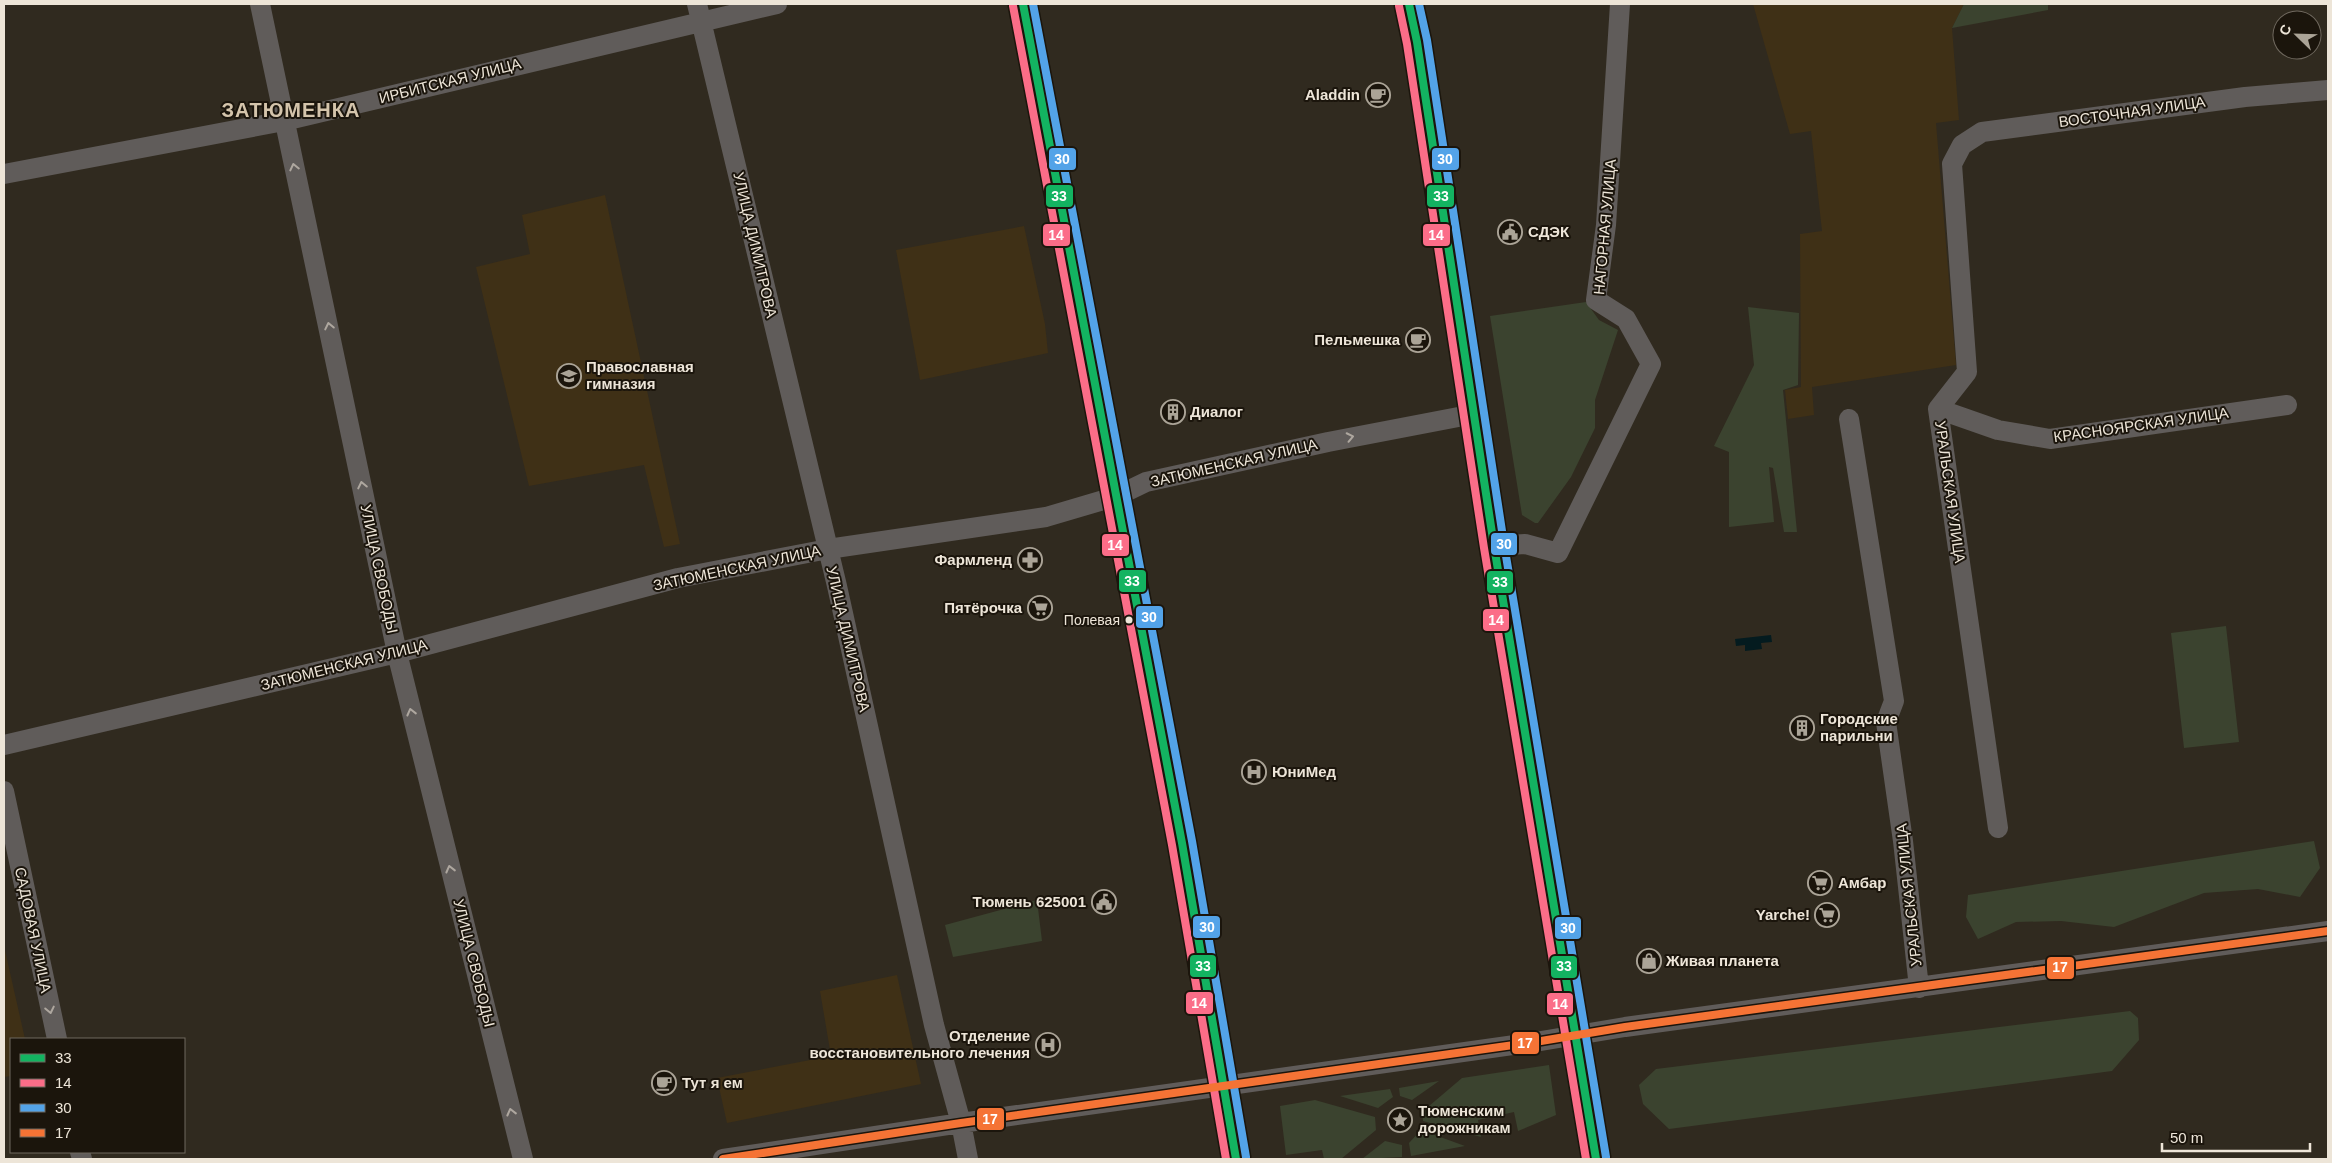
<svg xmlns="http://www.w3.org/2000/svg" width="2332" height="1163" font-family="Arial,sans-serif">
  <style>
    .built { fill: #3f3016 }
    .green { fill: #3b432f }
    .water { fill: #041b1f }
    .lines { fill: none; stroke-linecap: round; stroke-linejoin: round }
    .minor { stroke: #605c5a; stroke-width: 20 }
    .major { stroke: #6a6460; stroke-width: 25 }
    .bus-1-casing { stroke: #1b150c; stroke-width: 11 }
    .bus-2-casing { stroke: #1b150c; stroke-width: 11 }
    .bus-3-casing { stroke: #1b150c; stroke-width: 11 }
    .bus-4-casing { stroke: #1b150c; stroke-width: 11 }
    .bus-1 { stroke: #13b361; stroke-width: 8 }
    .bus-2 { stroke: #fb6d88; stroke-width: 8 }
    .bus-3 { stroke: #53a3e8; stroke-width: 8 }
    .bus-4 { stroke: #f57335; stroke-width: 8 }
    .oneway { stroke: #aea79f }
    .bus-dot { fill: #ede5d8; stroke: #1b150c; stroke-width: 2 }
    .labels { text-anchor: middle; stroke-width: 4; stroke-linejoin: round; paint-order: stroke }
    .bus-label { font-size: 14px; fill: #ede5d8; stroke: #1b150c; text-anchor: end }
    .street-label { font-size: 15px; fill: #ede5d8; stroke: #1b150c }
    .poi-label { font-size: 15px; font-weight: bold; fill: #ede5d8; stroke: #1b150c; text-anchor: start }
    .district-label { font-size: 20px; font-weight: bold; letter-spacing: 1px; fill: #d4c4ab; stroke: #1b150c }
    .line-badge { stroke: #1b150c; stroke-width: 2 }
    .badge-label { font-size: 14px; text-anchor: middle; font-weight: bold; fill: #fff }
  </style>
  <rect width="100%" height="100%" fill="#302a1f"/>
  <path class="built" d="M1753 4H1964L1952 28 1959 120 1936 123 1956 365 1812 387 1814 415 1788 419 1785 390 1801 387 1800 234 1822 231 1811 131 1790 134Z
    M605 195 680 544 664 547 644 465 529 486 476 267 530 254 522 215Z
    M1024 226 1045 324 1048 353 920 380 896 250Z
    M4 946 25 1039H11V1076L4 1077Z
    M897 975 921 1084 727 1123 717 1078 831 1056 820 991Z"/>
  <path class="green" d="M1964 4H2048V10L1952 28Z
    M1586 302 1599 320 1618 330 1595 400V428L1571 477 1538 523H1535L1522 515 1490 316Z
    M1748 307 1799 313 1798 385 1783 390 1797 532H1784L1773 468 1769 467 1774 522 1729 527V452L1714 446 1754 365Z
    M2226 626 2239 742 2184 748 2171 633Z
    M2314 841 2320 868 2300 897 2258 889 2204 893 2114 927 2061 921 2016 922 1978 939 1966 917 1968 895Z
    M1037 900 1042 941 953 957 945 925Z
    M2130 1011 2138 1018 2139 1040 2112 1071 1669 1129 1643 1104 1639 1085 1656 1069Z
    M1549 1065 1556 1115 1518 1131 1514 1112 1478 1120 1481 1137 1423 1121 1422 1112 1462 1078Z
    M1439 1081 1412 1100 1400 1096 1399 1088Z
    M1390 1089 1393 1097 1378 1108 1340 1096Z
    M1315 1100 1375 1117 1376 1130 1341 1159H1324L1322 1150 1286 1155 1280 1106Z
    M1388 1120a12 12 0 1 1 24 0a12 12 0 1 1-24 0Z
    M1421 1130 1465 1146 1411 1156 1409 1143Z
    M1385 1141 1402 1145V1157L1362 1159Z"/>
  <path class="water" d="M1771 635 1772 642 1761 643 1762 649 1745 651V645L1736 646 1735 639Z"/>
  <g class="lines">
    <path class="minor" d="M260 4 397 653 523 1159
      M697 4 837 586 934 1025 961 1123 968 1159
      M4 174 284 121 777 4
      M1938 409 1998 430 2050 439 2287 405
      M1849 419 1894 701 1886 722 1903 841 1919 988
      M1494 546 1525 544 1558 553 1651 364 1626 319 1596 300 1606 225 1620 4
      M4 745 397 653 678 578 828 549 1046 517 1117 496 1146 482 1328 442 1474 414
      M4 791 57 1039
      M1998 828 1938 409 1967 372 1952 164 1962 145 1982 132 2245 97 2328 90
      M80 1152 82 1159
      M723 1159 961 1123 1535 1042 1625 1027 2328 931"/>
    <path class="major" d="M1023 4 1182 843 1236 1159
      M1409 4 1417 42 1494 546 1596 1159"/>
    <defs>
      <path id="bus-1" d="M1023 4 1182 843 1236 1159
        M1409 4 1417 42 1494 546 1596 1159"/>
      <path id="bus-2" d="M1013 6 1172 845 1226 1159
        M1399 6 1407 44 1484 548 1586 1159"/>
      <path id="bus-3" d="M1033 4 1192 841 1246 1157
        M1419 4 1427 40 1504 544 1606 1157"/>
      <path id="bus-4" d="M723 1159 961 1123 1535 1042 1625 1027 2328 931"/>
    </defs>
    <use href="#bus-1" class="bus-1-casing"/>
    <use href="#bus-2" class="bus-2-casing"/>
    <use href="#bus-3" class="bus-3-casing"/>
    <use href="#bus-4" class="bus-4-casing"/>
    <use href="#bus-1" class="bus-1"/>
    <use href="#bus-2" class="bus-2"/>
    <use href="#bus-3" class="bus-3"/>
    <use href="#bus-4" class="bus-4"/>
  </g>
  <defs><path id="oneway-chevron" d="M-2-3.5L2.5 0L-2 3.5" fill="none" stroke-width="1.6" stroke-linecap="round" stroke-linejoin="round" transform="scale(1.25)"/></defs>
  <g class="oneway">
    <use href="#oneway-chevron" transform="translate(294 167) rotate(-103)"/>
    <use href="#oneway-chevron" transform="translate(329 326) rotate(-102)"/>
    <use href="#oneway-chevron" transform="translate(1350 437) rotate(-12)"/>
    <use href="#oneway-chevron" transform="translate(362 485) rotate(-102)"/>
    <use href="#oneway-chevron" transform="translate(411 712) rotate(-104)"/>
    <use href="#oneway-chevron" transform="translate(450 869) rotate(-104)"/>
    <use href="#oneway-chevron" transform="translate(50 1010) rotate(78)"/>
    <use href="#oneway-chevron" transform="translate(511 1112) rotate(-104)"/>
  </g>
  <defs>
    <symbol id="cafe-ring" viewBox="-11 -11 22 22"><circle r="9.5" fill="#1b150c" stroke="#aba497" stroke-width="1.5"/><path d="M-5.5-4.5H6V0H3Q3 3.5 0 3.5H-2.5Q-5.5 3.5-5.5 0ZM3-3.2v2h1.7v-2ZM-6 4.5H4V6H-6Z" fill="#aba497"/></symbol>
    <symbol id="civic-ring" viewBox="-11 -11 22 22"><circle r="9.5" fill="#1b150c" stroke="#aba497" stroke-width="1.5"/><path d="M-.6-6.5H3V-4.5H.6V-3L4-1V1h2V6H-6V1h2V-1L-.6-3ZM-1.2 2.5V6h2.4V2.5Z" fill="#aba497"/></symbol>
    <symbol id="school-ring" viewBox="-11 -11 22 22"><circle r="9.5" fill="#1b150c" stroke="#aba497" stroke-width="1.5"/><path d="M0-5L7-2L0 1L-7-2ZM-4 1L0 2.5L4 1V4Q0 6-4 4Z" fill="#aba497"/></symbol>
    <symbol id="building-ring" viewBox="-11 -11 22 22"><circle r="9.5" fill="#1b150c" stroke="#aba497" stroke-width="1.5"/><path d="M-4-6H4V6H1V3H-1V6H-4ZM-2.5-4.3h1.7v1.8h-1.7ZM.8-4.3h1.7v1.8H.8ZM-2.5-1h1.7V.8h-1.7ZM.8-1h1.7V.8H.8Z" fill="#aba497"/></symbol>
    <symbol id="pharmacy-ring" viewBox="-11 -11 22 22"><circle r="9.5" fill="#1b150c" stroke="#aba497" stroke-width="1.5"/><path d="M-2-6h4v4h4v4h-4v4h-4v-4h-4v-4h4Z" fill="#aba497"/></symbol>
    <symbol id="supermarket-ring" viewBox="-11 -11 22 22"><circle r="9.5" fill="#1b150c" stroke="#aba497" stroke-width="1.5"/><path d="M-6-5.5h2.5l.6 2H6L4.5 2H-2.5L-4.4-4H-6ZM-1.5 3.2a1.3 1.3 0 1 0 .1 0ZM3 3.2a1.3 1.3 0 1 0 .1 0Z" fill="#aba497"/></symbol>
    <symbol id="hospital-ring" viewBox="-11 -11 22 22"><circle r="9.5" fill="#1b150c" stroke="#aba497" stroke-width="1.5"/><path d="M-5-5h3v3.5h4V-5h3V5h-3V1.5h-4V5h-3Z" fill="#aba497"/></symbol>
    <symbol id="shop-ring" viewBox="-11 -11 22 22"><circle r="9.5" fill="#1b150c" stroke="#aba497" stroke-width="1.5"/><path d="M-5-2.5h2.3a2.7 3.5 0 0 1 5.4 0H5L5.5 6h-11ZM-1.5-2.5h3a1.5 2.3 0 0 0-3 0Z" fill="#aba497"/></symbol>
    <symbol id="sight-ring" viewBox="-11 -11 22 22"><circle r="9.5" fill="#1b150c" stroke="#aba497" stroke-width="1.5"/><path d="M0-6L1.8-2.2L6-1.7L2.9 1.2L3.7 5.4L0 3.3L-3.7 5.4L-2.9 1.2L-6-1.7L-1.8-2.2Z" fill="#aba497"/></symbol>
  </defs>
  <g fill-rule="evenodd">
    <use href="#cafe-ring" x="1364" y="81" width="28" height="28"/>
    <use href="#civic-ring" x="1496" y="218" width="28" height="28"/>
    <use href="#cafe-ring" x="1404" y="326" width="28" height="28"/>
    <use href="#school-ring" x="555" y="362" width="28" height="28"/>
    <use href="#building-ring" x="1159" y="398" width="28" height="28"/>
    <use href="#pharmacy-ring" x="1016" y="546" width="28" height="28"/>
    <use href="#supermarket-ring" x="1026" y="594" width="28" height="28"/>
    <use href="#building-ring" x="1788" y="714" width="28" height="28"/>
    <use href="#hospital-ring" x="1240" y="758" width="28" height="28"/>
    <use href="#supermarket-ring" x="1806" y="869" width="28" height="28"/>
    <use href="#civic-ring" x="1090" y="888" width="28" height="28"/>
    <use href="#supermarket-ring" x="1813" y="901" width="28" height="28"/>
    <use href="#shop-ring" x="1635" y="947" width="28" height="28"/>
    <use href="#hospital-ring" x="1034" y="1031" width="28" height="28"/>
    <use href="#cafe-ring" x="650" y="1069" width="28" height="28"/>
    <use href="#sight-ring" x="1386" y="1106" width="28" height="28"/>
  </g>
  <circle class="bus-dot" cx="1129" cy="620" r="4.5"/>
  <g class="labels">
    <g class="bus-label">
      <text x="1120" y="625">Полевая</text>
    </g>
    <g class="street-label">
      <text transform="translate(450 81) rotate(-14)" y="5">ИРБИТСКАЯ УЛИЦА</text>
      <text transform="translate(2132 112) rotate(-8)" y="5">ВОСТОЧНАЯ УЛИЦА</text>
      <text transform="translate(1605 227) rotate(-85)" y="5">НАГОРНАЯ УЛИЦА</text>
      <text transform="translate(755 245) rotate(77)" y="5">УЛИЦА ДИМИТРОВА</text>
      <text transform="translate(2141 425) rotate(-8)" y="5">КРАСНОЯРСКАЯ УЛИЦА</text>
      <text transform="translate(1234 463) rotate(-13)" y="5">ЗАТЮМЕНСКАЯ УЛИЦА</text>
      <text transform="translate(1950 492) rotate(82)" y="5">УРАЛЬСКАЯ УЛИЦА</text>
      <text transform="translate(737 568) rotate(-12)" y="5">ЗАТЮМЕНСКАЯ УЛИЦА</text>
      <text transform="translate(379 569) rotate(78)" y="5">УЛИЦА СВОБОДЫ</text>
      <text transform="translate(848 639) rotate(77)" y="5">УЛИЦА ДИМИТРОВА</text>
      <text transform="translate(344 665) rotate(-14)" y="5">ЗАТЮМЕНСКАЯ УЛИЦА</text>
      <text transform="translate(1909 895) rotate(-96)" y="5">УРАЛЬСКАЯ УЛИЦА</text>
      <text transform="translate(33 930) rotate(78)" y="5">САДОВАЯ УЛИЦА</text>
      <text transform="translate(474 963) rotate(76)" y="5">УЛИЦА СВОБОДЫ</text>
    </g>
    <g class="poi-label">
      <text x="1360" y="100" text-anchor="end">Aladdin</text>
      <text x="1528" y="237">СДЭК</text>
      <text x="1400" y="345" text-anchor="end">Пельмешка</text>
      <text x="586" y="372">Православная<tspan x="586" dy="17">гимназия</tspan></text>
      <text x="1190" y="417">Диалог</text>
      <text x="1012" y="565" text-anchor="end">Фармленд</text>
      <text x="1022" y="613" text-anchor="end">Пятёрочка</text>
      <text x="1820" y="724">Городские<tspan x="1820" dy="17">парильни</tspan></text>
      <text x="1272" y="777">ЮниМед</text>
      <text x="1838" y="888">Амбар</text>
      <text x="1086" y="907" text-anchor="end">Тюмень 625001</text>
      <text x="1810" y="920" text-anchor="end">Yarche!</text>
      <text x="1666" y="966">Живая планета</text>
      <text x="1030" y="1041" text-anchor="end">Отделение<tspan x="1030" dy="17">восстановительного лечения</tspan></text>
      <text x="682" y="1088">Тут я ем</text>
      <text x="1418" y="1116">Тюменским<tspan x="1418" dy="17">дорожникам</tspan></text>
    </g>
    <g class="district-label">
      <text x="291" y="117">ЗАТЮМЕНКА</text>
    </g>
  </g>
  <g class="line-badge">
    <rect x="1431" y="147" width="29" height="24" rx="5" fill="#53a3e8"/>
    <rect x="1048" y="147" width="29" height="24" rx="5" fill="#53a3e8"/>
    <rect x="1045" y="184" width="29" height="24" rx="5" fill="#13b361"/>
    <rect x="1426" y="184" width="29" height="24" rx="5" fill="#13b361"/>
    <rect x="1042" y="223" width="29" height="24" rx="5" fill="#fb6d88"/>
    <rect x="1422" y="223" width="29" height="24" rx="5" fill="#fb6d88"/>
    <rect x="1490" y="532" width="28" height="24" rx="5" fill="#53a3e8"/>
    <rect x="1101" y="533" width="29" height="24" rx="5" fill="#fb6d88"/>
    <rect x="1118" y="569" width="29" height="24" rx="5" fill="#13b361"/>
    <rect x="1486" y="570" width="28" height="24" rx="5" fill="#13b361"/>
    <rect x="1135" y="605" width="29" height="24" rx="5" fill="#53a3e8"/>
    <rect x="1482" y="608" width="28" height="24" rx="5" fill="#fb6d88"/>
    <rect x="1192" y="915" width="29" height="24" rx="5" fill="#53a3e8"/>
    <rect x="1554" y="916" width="28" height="24" rx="5" fill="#53a3e8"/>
    <rect x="1189" y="954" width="28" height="24" rx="5" fill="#13b361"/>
    <rect x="1550" y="955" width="28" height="24" rx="5" fill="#13b361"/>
    <rect x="2046" y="956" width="29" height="24" rx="5" fill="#f57335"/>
    <rect x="1185" y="991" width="29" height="24" rx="5" fill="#fb6d88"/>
    <rect x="1546" y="992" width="28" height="24" rx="5" fill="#fb6d88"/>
    <rect x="1511" y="1031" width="29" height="24" rx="5" fill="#f57335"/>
    <rect x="976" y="1107" width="29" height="24" rx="5" fill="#f57335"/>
  </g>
  <g class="badge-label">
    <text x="1445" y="164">30</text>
    <text x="1062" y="164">30</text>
    <text x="1059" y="201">33</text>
    <text x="1441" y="201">33</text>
    <text x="1056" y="240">14</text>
    <text x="1436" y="240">14</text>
    <text x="1504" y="549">30</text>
    <text x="1115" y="550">14</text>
    <text x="1132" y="586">33</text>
    <text x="1500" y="587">33</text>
    <text x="1149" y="622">30</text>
    <text x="1496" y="625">14</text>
    <text x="1207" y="932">30</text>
    <text x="1568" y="933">30</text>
    <text x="1203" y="971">33</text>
    <text x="1564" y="971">33</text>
    <text x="2060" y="972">17</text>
    <text x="1199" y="1008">14</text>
    <text x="1560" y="1009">14</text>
    <text x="1525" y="1048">17</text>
    <text x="990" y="1124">17</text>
  </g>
  <rect width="2332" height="1163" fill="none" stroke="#ede5d8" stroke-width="10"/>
  <rect x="10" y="1038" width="175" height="115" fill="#1b150c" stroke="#6f685e"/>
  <rect x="20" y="1054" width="25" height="8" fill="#13b361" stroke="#6f685e"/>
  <text x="55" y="1063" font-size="15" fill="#ede5d8">33</text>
  <rect x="20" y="1079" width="25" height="8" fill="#fb6d88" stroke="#6f685e"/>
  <text x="55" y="1088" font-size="15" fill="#ede5d8">14</text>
  <rect x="20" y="1104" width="25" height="8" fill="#53a3e8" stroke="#6f685e"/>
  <text x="55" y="1113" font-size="15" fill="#ede5d8">30</text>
  <rect x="20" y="1129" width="25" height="8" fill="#f57335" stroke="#6f685e"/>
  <text x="55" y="1138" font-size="15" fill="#ede5d8">17</text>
  <g transform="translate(2297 35) rotate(293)"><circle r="24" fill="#1b150c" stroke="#6f685e"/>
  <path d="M0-4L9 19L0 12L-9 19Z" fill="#aba497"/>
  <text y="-8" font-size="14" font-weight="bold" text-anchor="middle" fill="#ede5d8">С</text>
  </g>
  <path d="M2162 1143v8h148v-8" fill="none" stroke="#ede5d8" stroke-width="2.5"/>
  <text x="2170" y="1143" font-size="15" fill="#ede5d8" stroke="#1b150c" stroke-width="4" paint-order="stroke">50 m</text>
</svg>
